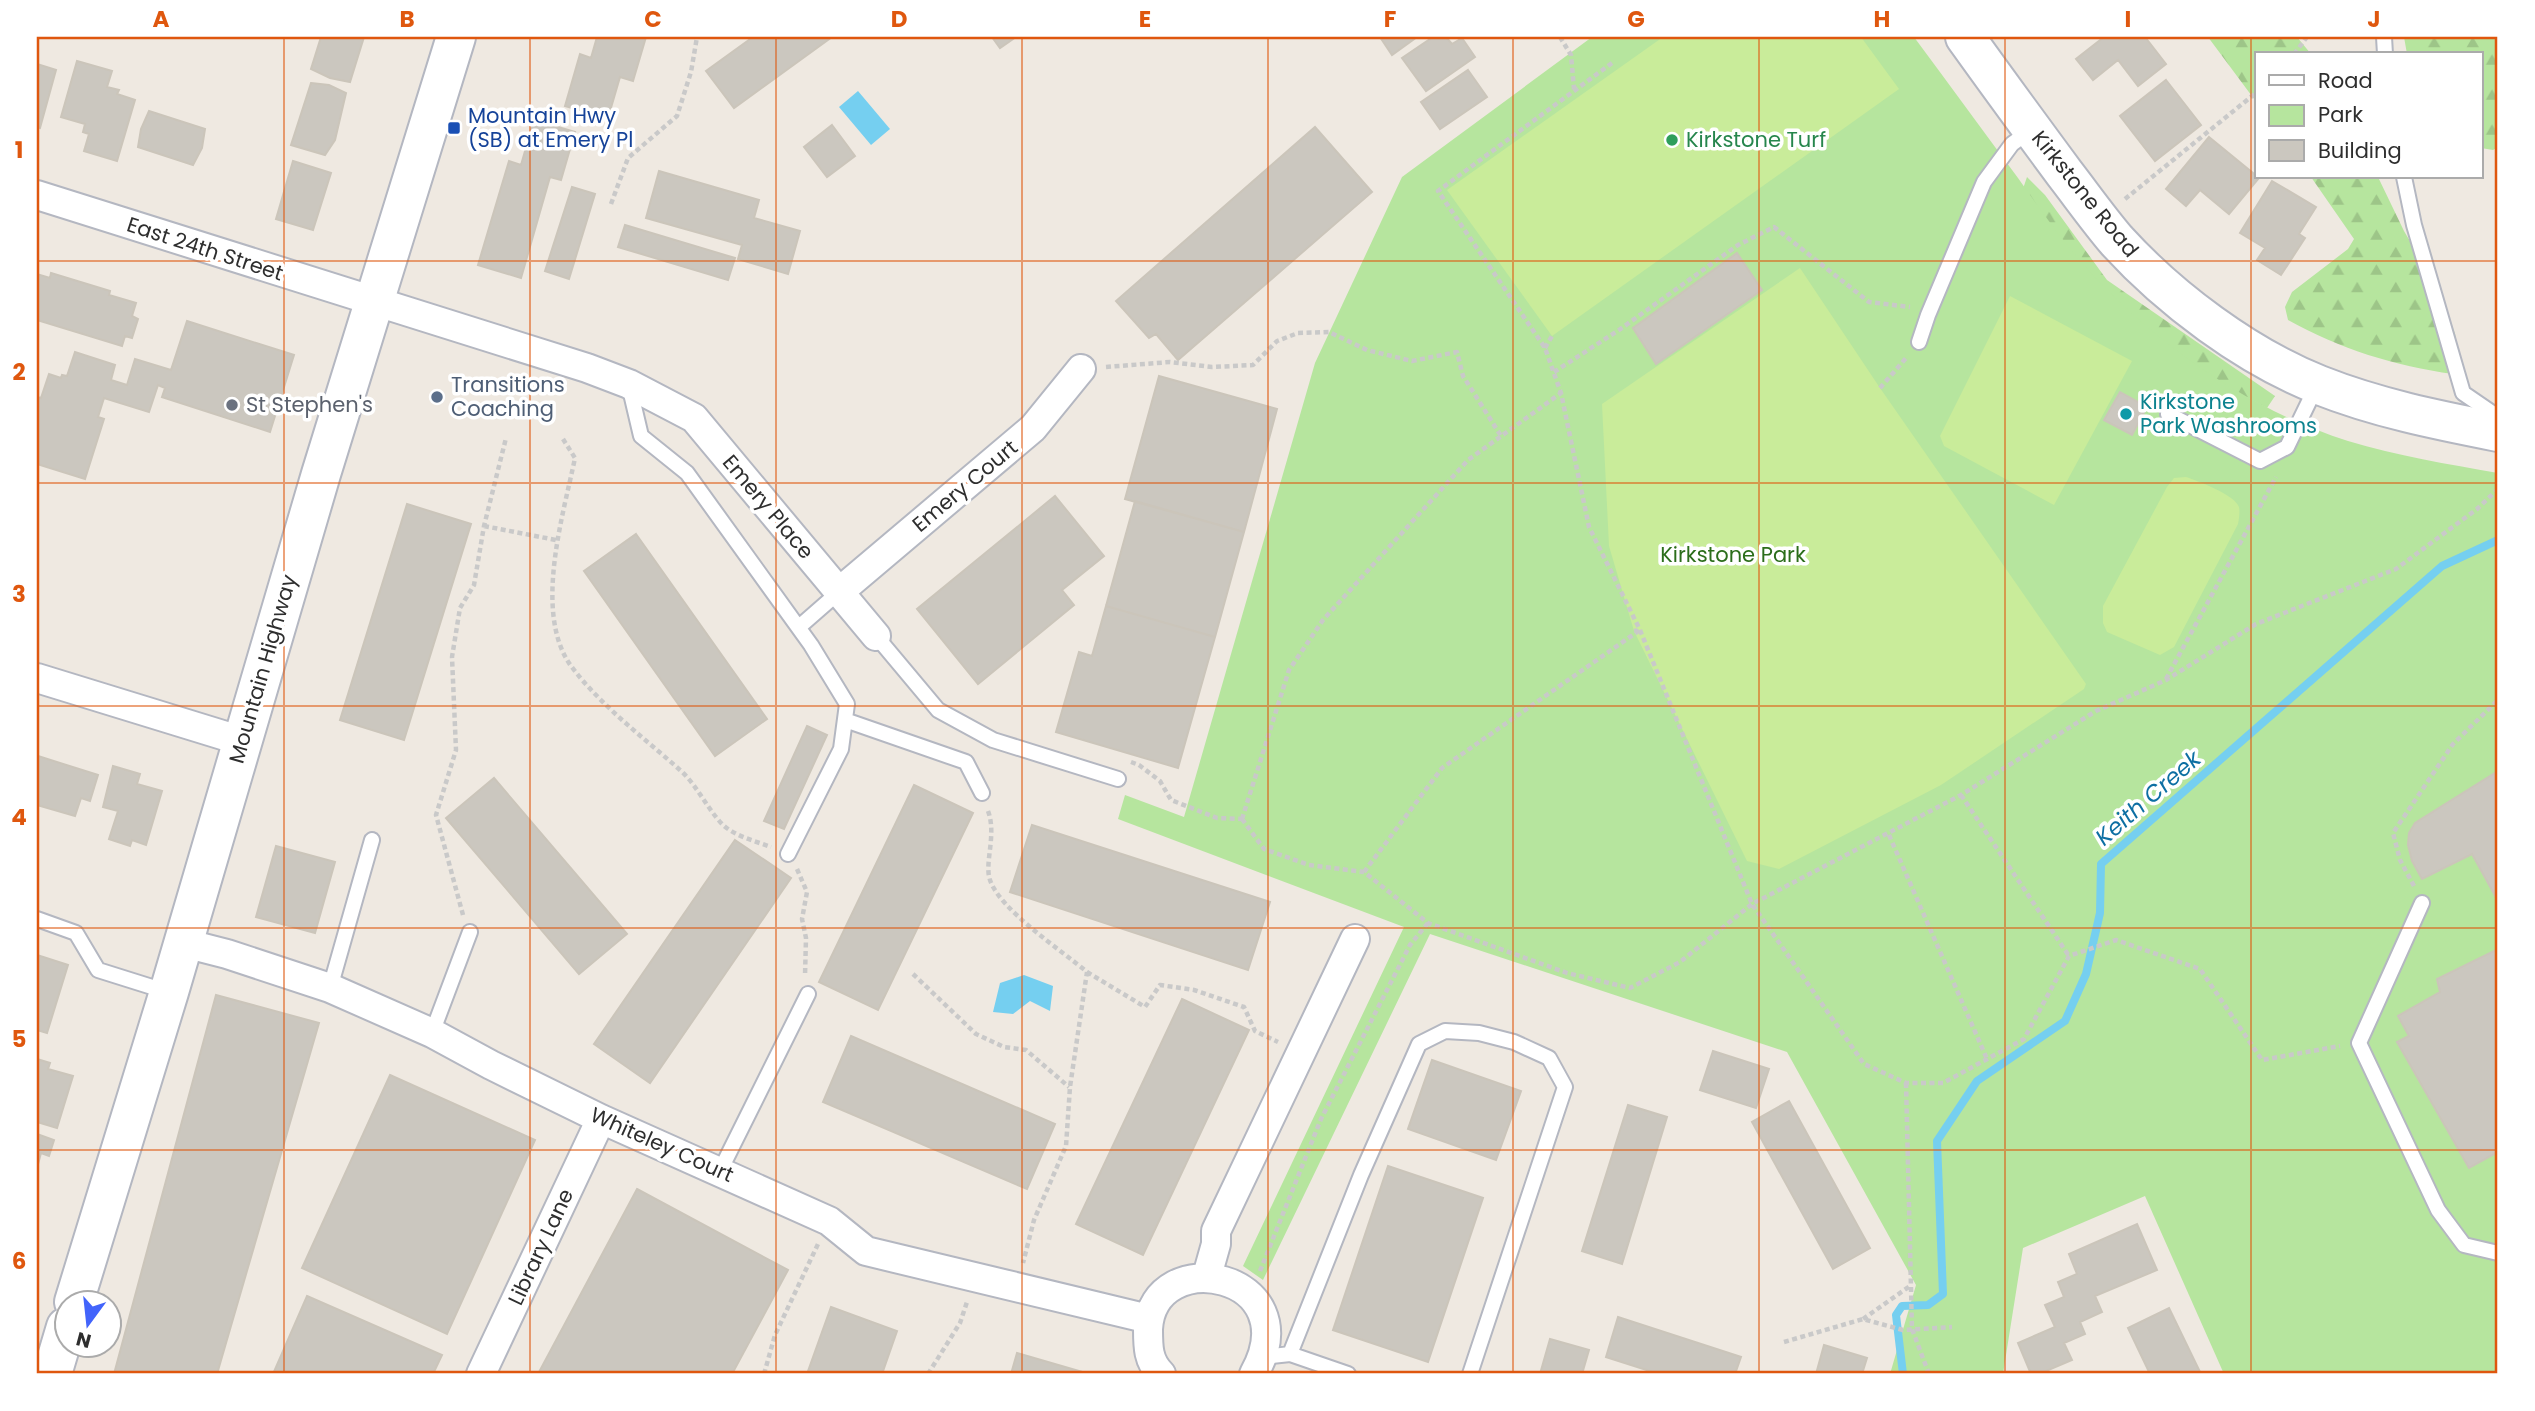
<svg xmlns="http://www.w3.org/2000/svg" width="2535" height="1411" font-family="Poppins,sans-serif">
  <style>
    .forest { fill: url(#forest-firs) }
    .park { fill: #b6e59e }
    .pitch { fill: #c9ec9a }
    .water { fill: #75cff0 }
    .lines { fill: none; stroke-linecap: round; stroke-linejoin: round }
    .stream { stroke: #75cff0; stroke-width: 8 }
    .building { fill: #cbc7bf; stroke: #cbc5ba; stroke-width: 2 }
    .lane-casing { stroke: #b4b7c1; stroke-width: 18 }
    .street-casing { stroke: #b4b7c1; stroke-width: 32 }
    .secondary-casing { stroke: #b4b7c1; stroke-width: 42 }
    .path { stroke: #c9c9c9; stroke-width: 4.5; stroke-dasharray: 5 3.5; stroke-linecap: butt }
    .lane { stroke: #fff; stroke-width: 14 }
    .street { stroke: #fff; stroke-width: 28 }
    .secondary { stroke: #fff; stroke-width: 38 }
    .grid { fill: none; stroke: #df570e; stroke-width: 2; stroke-opacity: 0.55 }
    .transit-dot { fill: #1a4fb4; stroke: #fff; stroke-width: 2.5 }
    .leisure-dot { fill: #2e9e5b; stroke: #fff; stroke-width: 2.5 }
    .service-dot { fill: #5c6f8a; stroke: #fff; stroke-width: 2.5 }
    .worship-dot { fill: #6b7280; stroke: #fff; stroke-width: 2.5 }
    .culture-dot { fill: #0f9aa8; stroke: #fff; stroke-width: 2.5 }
    .labels { text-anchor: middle; stroke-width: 7; stroke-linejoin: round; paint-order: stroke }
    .transit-label { font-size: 21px; fill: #164399; stroke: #fff; text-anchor: start }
    .leisure-label { font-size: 21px; fill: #27864d; stroke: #fff; text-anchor: start }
    .street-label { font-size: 21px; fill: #2e2e2e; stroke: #fff }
    .service-label { font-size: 21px; fill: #4e5e75; stroke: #fff; text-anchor: start }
    .culture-label { font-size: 21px; fill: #0d838f; stroke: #fff; text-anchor: start }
    .worship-label { font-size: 21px; fill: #5b616d; stroke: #fff; text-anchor: start }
    .park-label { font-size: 21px; fill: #2c6e1b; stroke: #fff }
    .water-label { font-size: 23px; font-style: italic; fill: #0d6fa3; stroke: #fff }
    .neatline { fill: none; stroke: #df570e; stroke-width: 2.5 }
    .grid-label { font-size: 23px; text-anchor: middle; font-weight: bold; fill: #df570e }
  </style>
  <defs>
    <pattern id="forest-firs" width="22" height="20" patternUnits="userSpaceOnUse" patternTransform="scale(1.75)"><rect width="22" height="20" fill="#b6e59e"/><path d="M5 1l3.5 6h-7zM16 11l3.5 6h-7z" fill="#9dc588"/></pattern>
  </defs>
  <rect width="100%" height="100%" fill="#efe9e1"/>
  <path class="forest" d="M2208 37H2297L2311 54H2257V103Z
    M2404 37H2498V147L2493 150 2481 148V54H2407Z
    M2027 177 2045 195 2107 280 2275 396 2267 408 1997 265Z
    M2311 177H2378L2404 231 2442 296 2455 334 2460 359 2453 374C2395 366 2340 349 2288 320L2285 307 2292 292 2348 249 2354 239Z"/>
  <path class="park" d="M1592 37H1914C1949 84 1983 131 2018 178 2040 209 2063 242 2089 271 2160 347 2248 409 2348 441 2397 456 2448 464 2498 473V1374H2224L2145 1196 2023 1248 2003 1374H1890L1916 1285 1787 1052 1430 934 1263 1280 1243 1266 1404 927 1118 819 1125 795 1184 817 1315 363 1402 177Z"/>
  <path class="pitch" d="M1663 37H1861L1899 89 1552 336 1447 190Z
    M1800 268 1880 388 2086 684 2084 689 1941 785 1779 869 1747 861 1634 631 1609 546 1602 404Z
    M2010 296 2132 361 2054 505 1944 446 1940 436Z
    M2186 477C2198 481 2235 495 2239 507 2240 512 2239 519 2238 524L2174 647 2160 655 2107 632 2103 623V606L2167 487 2174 478Z"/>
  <path class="water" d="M858 91 890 129 871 145 839 107Z
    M1024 975 1053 986 1050 1011 1030 1001 1013 1014 993 1012 1000 983Z"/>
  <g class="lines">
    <path class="stream" d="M1903 1374 1896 1315 1902 1306 1928 1305 1943 1294 1937 1141 1977 1081 2065 1021 2086 974 2100 913 2101 864 2442 566 2498 540"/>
  </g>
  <path class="building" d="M321 37H364L350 82 330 78 311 69Z
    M597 37H646L633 81 620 77 608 118 565 106 580 54 591 58Z
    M753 37H832L734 108 706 71Z
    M992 37H1016L1000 48Z
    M1380 37H1417L1392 55Z
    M1433 37H1446L1452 44 1462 38 1475 57 1426 91 1402 58Z
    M2104 37H2145L2166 64 2138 86 2118 60 2093 80 2076 59Z
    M77 61 112 71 107 87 119 90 117 94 135 100 117 161 84 151 89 134 83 132 85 124 61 117Z
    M37 64 56 70 40 128 37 127Z
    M1468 70 1487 97 1440 129 1421 102Z
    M2166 80 2201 125 2155 161 2120 116Z
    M311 83 329 85 346 93 335 140 325 155 291 145Z
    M149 111 205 129 202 148 193 165 138 147 141 129Z
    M534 120 575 132 561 180 550 177 521 278 478 265 509 161 521 165Z
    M832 125 855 156 827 177 804 147Z
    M1315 127 1372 192 1178 360 1156 334 1149 338 1116 301Z
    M2209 137 2259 178 2229 214 2200 190 2186 206 2166 189Z
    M293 161 331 173 313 230 276 219Z
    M659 171 759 200 754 218 800 231 788 274 738 259 742 245 646 218Z
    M2272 181 2316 207 2299 234 2305 238 2281 275 2257 260 2265 248 2240 233Z
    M572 187 595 194 569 279 545 271Z
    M625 225 735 258 728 280 618 247Z
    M1737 253 1762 290 1656 364 1633 328Z
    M51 273 110 291 109 295 136 303 132 316 138 319 132 338 125 336 122 346 37 320V274L50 278Z
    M187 321 294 355 270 432 162 397 165 388 158 385 149 412 104 398 98 417 104 419 85 479 37 464V397L41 398 49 374 61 378 62 375 67 376 75 352 115 365 111 380 127 385 135 359 171 370Z
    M1159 376 1277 409 1244 532 1125 499Z
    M2120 392 2147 407 2132 435 2104 420Z
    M1055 496 1104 556 1062 590 1074 605 978 684 917 609Z
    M1135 501 1244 532 1215 637 1106 606Z
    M407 504 471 524 404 740 340 720Z
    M636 534 767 719 715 756 584 571Z
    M1106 606 1215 637 1178 768 1056 732 1079 652 1092 656Z
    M807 726 827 735 784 829 764 821Z
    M38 756 98 775 90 801 81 798 75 816 37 805Z
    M113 766 140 774 137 784 162 791 146 845 132 840 130 846 109 839 118 811 103 807Z
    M2498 771V901L2472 854 2422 879 2412 861 2408 845 2409 833 2415 823Z
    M494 778 627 934 579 974 446 818Z
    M914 785 973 813 878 1010 819 982Z
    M1032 825 1270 902 1248 970 1010 892Z
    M735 840 791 878 650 1083 594 1044Z
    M276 846 335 862 315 933 256 917Z
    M2498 949V1152L2469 1168 2397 1042 2409 1036 2398 1016 2440 992 2437 979Z
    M37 955 68 965 47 1033 37 1030Z
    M216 995 319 1023 217 1374H114Z
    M1182 999 1249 1030 1143 1255 1076 1224Z
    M851 1036 1055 1124 1027 1189 823 1102Z
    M1713 1051 1769 1069 1756 1108 1700 1090Z
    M37 1059 50 1063 48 1069 73 1076 57 1128 37 1122Z
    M1432 1060 1521 1091 1496 1160 1408 1129Z
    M390 1075 535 1140 447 1334 302 1268Z
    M1789 1101 1870 1248 1833 1269 1752 1122Z
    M1628 1105 1667 1117 1622 1264 1582 1251Z
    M37 1134 54 1140 49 1156 41 1153 37 1168Z
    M1388 1166 1483 1198 1428 1362 1333 1330Z
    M637 1189 788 1270 732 1374H538Z
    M2137 1224 2157 1270 2095 1296 2102 1312 2080 1322 2085 1334 2064 1343 2072 1360 2039 1374H2031L2018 1343 2055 1327 2045 1305 2064 1297 2058 1282 2077 1274 2069 1254Z
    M307 1296 442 1355 433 1374H273Z
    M831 1307 897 1331 882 1374H807Z
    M2169 1308 2201 1374H2150L2128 1328Z
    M1618 1317 1741 1357 1735 1374H1659L1606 1357Z
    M1550 1339 1589 1350 1582 1374H1540Z
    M1824 1345 1867 1358 1862 1374H1816Z
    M1017 1353 1086 1373V1374H1011Z"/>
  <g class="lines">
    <defs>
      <path id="lane" d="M2384 37 2385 54
        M2404 177 2414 225 2463 393 2498 417
        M1919 342 1928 315 1984 182 2012 144 2031 130
        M629 385 641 436 687 473 811 645 847 704 841 749 788 854
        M2168 414 2260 461 2287 447 2317 385
        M799 627 839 592
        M876 636 938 710 993 740 1118 779
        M845 720 966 762 982 793
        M2422 903 2359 1043 2438 1210 2464 1245 2498 1253
        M37 919 76 933 98 970 168 992
        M330 988 372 840
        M432 1033 470 932
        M720 1171 808 994
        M1290 1354 1361 1175 1419 1044 1445 1031 1479 1033 1514 1042 1549 1058 1565 1087 1470 1374
        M1264 1357 1290 1354 1348 1374"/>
      <path id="street" d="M37 195 587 368 629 384 694 418 876 636
        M839 592 1033 428 1081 369
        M37 678 242 741
        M184 943 227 954 330 988 432 1033 491 1065 601 1119 829 1221 866 1251 1149 1319
        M1207 1276 1216 1244V1231L1355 939
        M481 1374 601 1119
        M1161 1374C1148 1361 1148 1347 1148 1329 1153 1242 1310 1273 1254 1374"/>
      <path id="secondary" d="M1965 37C1998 83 2031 128 2065 174 2082 196 2099 220 2117 241 2170 299 2246 356 2319 385 2377 408 2437 420 2498 432
        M74 1302 169 992 321 474 456 37
        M52 1374 66 1327"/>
    </defs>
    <use href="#lane" class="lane-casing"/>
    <use href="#street" class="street-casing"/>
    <use href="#secondary" class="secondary-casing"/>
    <path class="path" d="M1560 37 1571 55 1574 89
      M2294 54 2307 37
      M1612 63 1438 191 1545 348 1561 393 1589 527 1640 630 1752 904 1864 1064 1906 1083H1943L2024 1039 2069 956 2116 940 2200 969 2262 1060 2340 1046
      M2125 199 2257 92
      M611 204 628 158 677 116 691 72 697 37
      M1545 348 1552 336
      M1106 367 1170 362 1212 367 1253 365 1277 341 1298 333 1329 332 1367 350 1412 361 1457 352 1463 376 1501 436
      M1554 372 1619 330 1738 245 1774 227 1869 302 1910 307
      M1880 388 1907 357
      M563 439 575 458C563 516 533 613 571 666 601 706 643 737 680 770 697 785 706 807 722 824 734 836 755 841 771 847
      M484 526 556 540
      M2166 679 2276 477
      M1131 762 1139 765 1160 781 1171 800 1217 818 1242 819
      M1961 795 2069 956
      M988 811C997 835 984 863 990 880 1000 910 1061 950 1087 972L1070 1087 1066 1146 1034 1220 1023 1263
      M1242 819 1264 849 1309 865 1364 872 1428 923 1567 973 1630 988 1680 962 1752 904 1961 795 2096 711 2166 680 2256 624 2396 569 2477 509 2498 489
      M1242 819 1289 670 1323 620 1468 460 1561 393
      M1889 835 1987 1059
      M797 869 807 892 802 919 806 938 805 976
      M1364 872 1442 768 1640 630 1634 631
      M2414 886 2400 860 2393 833 2453 744 2498 700
      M463 915 436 815 456 750 452 657 460 608 474 585 484 526 506 438
      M1087 972 1145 1007 1160 985 1194 990 1244 1007 1255 1031 1278 1042
      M913 974 976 1034 1004 1047 1026 1050 1069 1087
      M1906 1083 1912 1329 1929 1374
      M1260 1271 1321 1119 1410 945 1428 923
      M1863 1319 1910 1286
      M1784 1342 1863 1319 1903 1330 1952 1327
      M764 1374 775 1335 818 1244
      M928 1374 960 1323 967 1302"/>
    <use href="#lane" class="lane"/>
    <use href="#street" class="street"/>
    <use href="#secondary" class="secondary"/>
  </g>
  <path class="grid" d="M284 37V1374M530 37V1374M776 37V1374M1022 37V1374M1268 37V1374M1513 37V1374M1759 37V1374M2005 37V1374M2251 37V1374M37 261H2498M37 483H2498M37 706H2498M37 928H2498M37 1150H2498"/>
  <rect class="transit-dot" x="447" y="121" width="14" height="14" rx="3.5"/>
  <circle class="leisure-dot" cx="1672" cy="140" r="7"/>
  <circle class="service-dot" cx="437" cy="397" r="7"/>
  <circle class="worship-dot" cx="232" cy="405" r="7"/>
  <circle class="culture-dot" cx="2126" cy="414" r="7"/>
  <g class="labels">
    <g class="transit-label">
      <text x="468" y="123">Mountain Hwy<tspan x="468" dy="24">(SB) at Emery Pl</tspan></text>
    </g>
    <g class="leisure-label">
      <text x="1686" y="147">Kirkstone Turf</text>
    </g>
    <g class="street-label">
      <text transform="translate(2085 194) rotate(51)" y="7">Kirkstone Road</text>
      <text transform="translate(205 249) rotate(18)" y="7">East 24th Street</text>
      <text transform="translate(965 486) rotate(-40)" y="7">Emery Court</text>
      <text transform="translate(768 507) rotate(50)" y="7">Emery Place</text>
      <text transform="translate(263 669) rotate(-74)" y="7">Mountain Highway</text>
      <text transform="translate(662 1145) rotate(24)" y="7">Whiteley Court</text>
      <text transform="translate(541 1247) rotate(-65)" y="7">Library Lane</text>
    </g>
    <g class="service-label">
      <text x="451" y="392">Transitions<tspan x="451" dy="24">Coaching</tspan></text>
    </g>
    <g class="culture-label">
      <text x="2140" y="409">Kirkstone<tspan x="2140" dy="24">Park Washrooms</tspan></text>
    </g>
    <g class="worship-label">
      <text x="246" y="412">St Stephen's</text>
    </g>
    <g class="park-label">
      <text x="1733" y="562">Kirkstone Park</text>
    </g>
    <g class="water-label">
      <text transform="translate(2148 798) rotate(-41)" y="8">Keith Creek</text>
    </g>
  </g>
  <rect width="2535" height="1411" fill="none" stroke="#ffffff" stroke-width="77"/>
  <rect x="2255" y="52" width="228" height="126" fill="#ffffff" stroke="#ababab" stroke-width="2"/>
  <rect x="2269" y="75" width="35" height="10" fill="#ffffff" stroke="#ababab" stroke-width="2"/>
  <text x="2318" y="88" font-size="21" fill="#2e2e2e">Road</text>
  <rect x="2269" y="105" width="35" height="21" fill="#b6e59e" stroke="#ababab" stroke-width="2"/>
  <text x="2318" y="122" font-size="21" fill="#2e2e2e">Park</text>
  <rect x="2269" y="140" width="35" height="21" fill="#cbc7bf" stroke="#ababab" stroke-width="2"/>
  <text x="2318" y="158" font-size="21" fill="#2e2e2e">Building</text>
  <g transform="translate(88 1324) rotate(195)"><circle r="33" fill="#ffffff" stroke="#ababab" stroke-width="2"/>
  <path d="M0-5L12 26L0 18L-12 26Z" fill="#4264fb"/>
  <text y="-10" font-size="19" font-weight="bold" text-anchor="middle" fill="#2e2e2e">N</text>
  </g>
  <rect x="38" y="38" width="2458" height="1334" class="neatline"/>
  <g class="grid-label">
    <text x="161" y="27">A</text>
    <text x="407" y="27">B</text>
    <text x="653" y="27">C</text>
    <text x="899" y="27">D</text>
    <text x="1145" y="27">E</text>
    <text x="1390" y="27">F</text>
    <text x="1636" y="27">G</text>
    <text x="1882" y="27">H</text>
    <text x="2128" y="27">I</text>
    <text x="2374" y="27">J</text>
    <text x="19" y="158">1</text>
    <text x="19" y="380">2</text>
    <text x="19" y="602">3</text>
    <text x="19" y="825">4</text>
    <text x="19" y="1047">5</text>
    <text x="19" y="1269">6</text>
  </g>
</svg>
